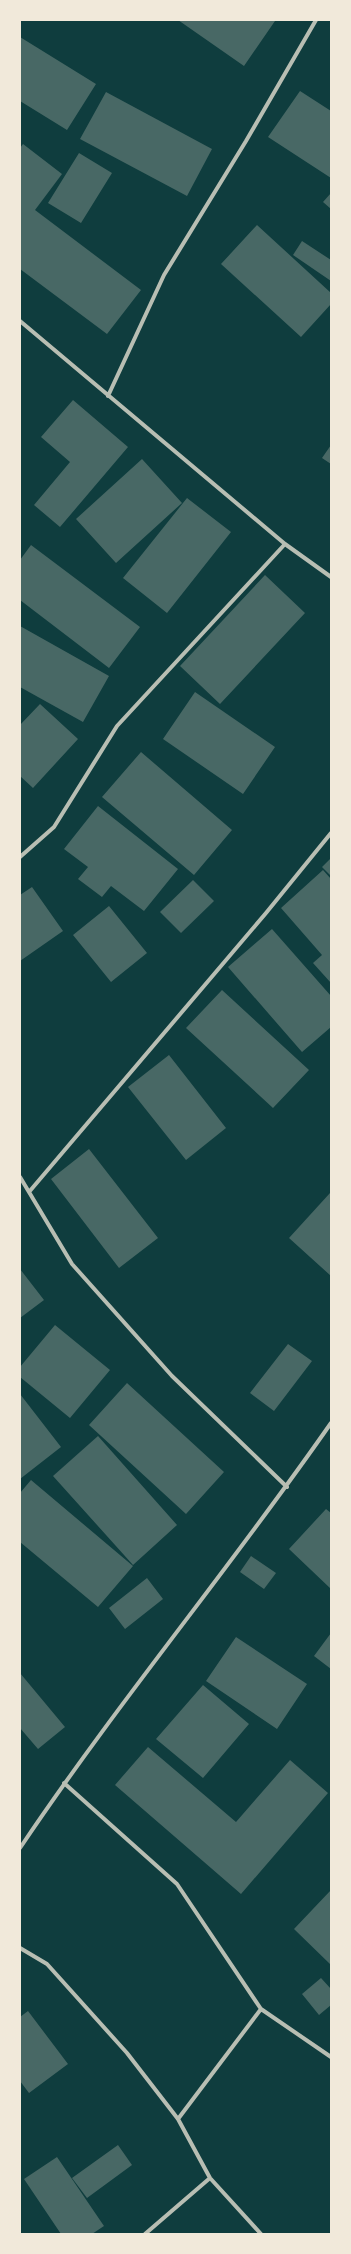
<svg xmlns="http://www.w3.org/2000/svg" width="351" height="2254" font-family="'PT Sans',sans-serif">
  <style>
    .building { fill: #486865 }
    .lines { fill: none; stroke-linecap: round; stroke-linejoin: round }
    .minor { stroke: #b8beb3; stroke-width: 4 }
  </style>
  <rect width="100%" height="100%" fill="#0f3d3e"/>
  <path class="building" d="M178 20H273L275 21 244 66Z
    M20 37 96 84 67 130 20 101Z
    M300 91 331 111V178L268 137Z
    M106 92 212 149 187 196 80 139Z
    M23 144 62 174 35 210 141 290 107 334 20 269V148Z
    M79 153 112 173 81 223 48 203Z
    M331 193V209L323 202Z
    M257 225 331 293V304L301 337 221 264Z
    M302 241 331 260V281L293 255Z
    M73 400 128 447 60 527 34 505 70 462 41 437Z
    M331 445V464L322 458Z
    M142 459 182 503 116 563 76 519Z
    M187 498 231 532 167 613 123 578Z
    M31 545 140 627 109 668 20 600V560Z
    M265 575 305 613 220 704 180 666Z
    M20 626 109 676 83 722 20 687Z
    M195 692 275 747 243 794 163 739Z
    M40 704 78 739 33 788 20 776V725Z
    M141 752 232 830 194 875 102 797Z
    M98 806 178 869 144 911 111 886 102 897 78 879 88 867 64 849Z
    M331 858V876L322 867Z
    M323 870 331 879V983L313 963 322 955 281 908Z
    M193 880 214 901 181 933 160 912Z
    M32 887 63 931 20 961V895Z
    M109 906 147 953 111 982 73 935Z
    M272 929 331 996V1027L302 1052 228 967Z
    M222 990 309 1070 273 1108 186 1028Z
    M169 1055 226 1128 186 1160 128 1087Z
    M89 1149 158 1238 119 1268 51 1179Z
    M330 1193 331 1194V1276L289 1238Z
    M20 1269 44 1300 20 1318Z
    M55 1325 110 1370 70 1418 20 1377V1367Z
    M288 1344 312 1361 274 1411 250 1393Z
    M127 1383 224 1472 186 1514 89 1425Z
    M20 1394 61 1447 20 1479Z
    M98 1436 177 1525 133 1565 53 1476Z
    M31 1480 133 1566 98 1607 20 1542V1493Z
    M326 1509 331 1513V1589L289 1549Z
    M251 1556 276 1573 264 1589 240 1572Z
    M147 1578 163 1599 125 1629 109 1608Z
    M331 1633V1669L314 1656Z
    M236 1637 307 1684 277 1729 206 1681Z
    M20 1673 65 1727 38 1749 20 1728Z
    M203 1685 249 1724 203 1778 156 1739Z
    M148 1747 236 1822 290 1760 328 1793 241 1894 115 1785Z
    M331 1890V1965L294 1929Z
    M321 1978 331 1989V2005L319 2015 302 1994Z
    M28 2011 68 2064 29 2093 20 2081V2017Z
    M118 2145 132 2165 87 2198 72 2178Z
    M57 2157 104 2226 92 2234H61L24 2179Z"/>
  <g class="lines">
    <path class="minor" d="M20 321 285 544 331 577
      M108 396 164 275 246 141 316 20
      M20 857 54 827 117 726 285 544
      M20 1177 72 1264 172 1376 287 1487
      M29 1192 266 913 331 833
      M64 1783 177 1884 261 2009 331 2057
      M20 1848C118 1702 231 1567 331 1423
      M20 1948 47 1964 127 2053 178 2119 210 2178 261 2234
      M178 2119 261 2009
      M145 2234 210 2178"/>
  </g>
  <rect width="351" height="2254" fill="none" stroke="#f1e9da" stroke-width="42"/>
</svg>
